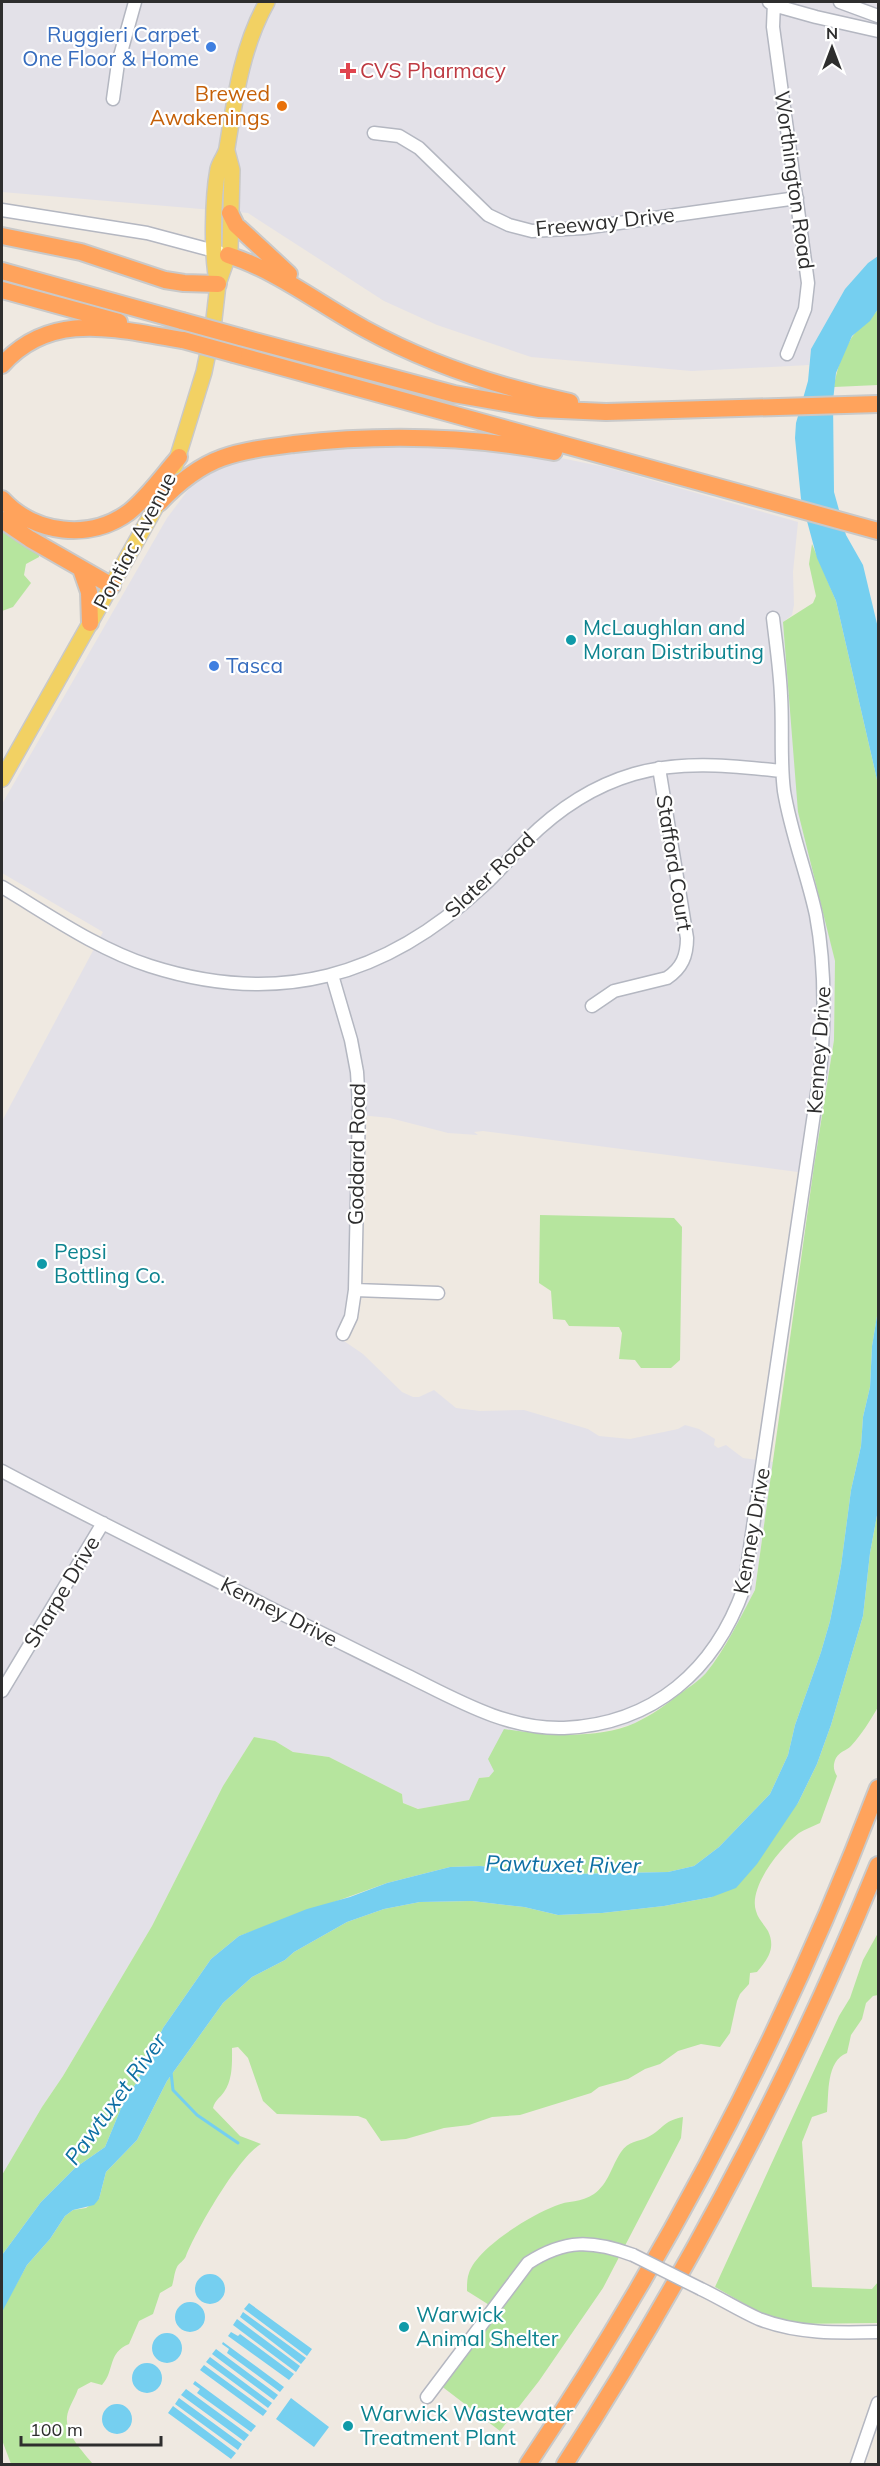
<svg xmlns="http://www.w3.org/2000/svg" width="880" height="2466" font-family="Mulish,sans-serif">
  <style>
    .industrial { fill: #e3e1e8 }
    .green { fill: #b6e59e }
    .water { fill: #75cff0 }
    .lines { fill: none; stroke-linecap: round; stroke-linejoin: round }
    .stream { stroke: #75cff0; stroke-width: 3 }
    .minor-casing { stroke: #b4b7c1; stroke-width: 15 }
    .major-casing { stroke: #c9c9c9; stroke-width: 18 }
    .highway-casing { stroke: #c9c9c9; stroke-width: 20 }
    .minor { stroke: #fff; stroke-width: 12 }
    .major { stroke: #f2d163; stroke-width: 15 }
    .highway { stroke: #ffa35c; stroke-width: 16 }
    .minor-bridge-casing { stroke: #b4b7c1; stroke-width: 15; stroke-linecap: butt }
    .highway-bridge-casing { stroke: #c9c9c9; stroke-width: 20; stroke-linecap: butt }
    .minor-bridge { stroke: #fff; stroke-width: 12 }
    .highway-bridge { stroke: #ffa35c; stroke-width: 16 }
    .shop-dot { fill: #3f7fe0; stroke: #fff; stroke-width: 2 }
    .health-dot { fill: #e0444e; stroke: #fff; stroke-width: 2 }
    .food-dot { fill: #e8710a; stroke: #fff; stroke-width: 2 }
    .culture-dot { fill: #0f9aa8; stroke: #fff; stroke-width: 2 }
    .labels { text-anchor: middle; stroke-width: 4.5; stroke-linejoin: round; paint-order: stroke }
    .shop-label { font-size: 21px; fill: #366cbe; stroke: #fff; text-anchor: end }
    .health-label { font-size: 21px; fill: #be3a42; stroke: #fff; text-anchor: start }
    .food-label { font-size: 21px; fill: #c56008; stroke: #fff; text-anchor: end }
    .street-label { font-size: 21px; fill: #2e2e2e; stroke: #fff }
    .culture-label { font-size: 21px; fill: #0d838f; stroke: #fff; text-anchor: start }
    .water-label { font-size: 22px; font-style: italic; fill: #0d6fa3; stroke: #fff }
  </style>
  <rect width="100%" height="100%" fill="#efe9e1"/>
  <path class="industrial" d="M2 2H878V256L868 263 845 289 811 349 809 365 692 371 531 357 437 325 384 301 248 213 2 192Z
    M367 445 464 446 551 456 605 467 798 522 793 572 794 605 792 615 783 622 818 886 835 961 834 1040 813 1174 483 1131 474 1132 478 1135 448 1133 390 1118 360 1115 352 1328 344 1341 363 1354 402 1392 413 1397H419L434 1390 456 1408 480 1411 524 1410 588 1429 599 1436 630 1439 678 1429 685 1425 699 1429 715 1439 714 1445 718 1448 726 1445 743 1458 773 1462 755 1590 735 1629 706 1674 670 1702 633 1724 605 1731 564 1735 535 1734 493 1767 494 1771 489 1777 479 1778 469 1800 419 1809 403 1803 402 1794 329 1757 293 1752 275 1741 254 1737 223 1786 152 1926 63 2076 42 2107 2 2175V1121L103 932 2 873V804L167 518 194 482 224 464 246 458 295 450Z"/>
  <path class="green" d="M878 309V385L834 387C836 371 843 351 852 337 859 327 871 320 878 309Z
    M2 519 38 546 39 557 26 564 24 575 31 583 13 607 2 611Z
    M812 544 836 601 878 784V1310L872 1346 870 1387 863 1417 861 1446 851 1490 841 1566 830 1621 821 1652 795 1725 788 1755 770 1794 719 1847 694 1866 668 1872 570 1874 480 1866 450 1867 387 1883 239 1936 211 1959 163 2028 137 2082 124 2101 105 2147 75 2168 41 2202 2 2255V2175L42 2107 63 2076 152 1926 223 1786 254 1737 275 1741 293 1752 329 1757 402 1794 403 1803 418 1809 469 1800 479 1778 489 1777 494 1771 488 1759 504 1729C543 1735 598 1740 635 1723 652 1715 667 1704 681 1693 689 1687 700 1680 706 1673 726 1648 740 1618 755 1590L814 1166 834 1040 835 961 798 812 783 622 813 603 816 596 809 564Z
    M540 1215 674 1218 682 1227 680 1360 671 1368H641L635 1360 619 1359 622 1333 619 1327 569 1326 565 1320 553 1319 551 1291 539 1283Z
    M878 1510V1707C870 1721 862 1734 851 1746 846 1751 840 1751 836 1758 833 1764 833 1770 837 1776L820 1823C814 1826 805 1829 799 1833 781 1847 748 1887 756 1911 758 1919 764 1924 768 1931 776 1948 768 1959 757 1972L750 1973 749 1984 740 1994 737 2001 730 2033 720 2047 701 2044 678 2051 660 2064 645 2069 628 2079 599 2087 591 2093 520 2115 492 2117 469 2125 444 2128 406 2139 381 2141 366 2119 358 2116 277 2114 263 2101 248 2058 238 2047 232 2048C232 2063 233 2079 224 2092 220 2098 215 2100 213 2108L240 2136 261 2144C238 2157 196 2231 186 2256 184 2261 179 2263 177 2267 174 2273 174 2280 172 2286L160 2293 153 2314 139 2321 129 2344C107 2353 115 2371 102 2385L91 2382 78 2389C75 2398 68 2408 67 2417 65 2434 84 2453 93 2464H11L2 2440V2310L27 2265 50 2239 65 2216 73 2210 86 2208 99 2199 106 2172 137 2140 167 2081 223 2003 252 1977 285 1960 294 1952 347 1922 384 1909 420 1902 472 1901 524 1907 558 1915 602 1913 664 1906 712 1897 798 1803 817 1764 831 1725 863 1616 870 1553Z
    M878 1933V1995L873 1996 866 2003 862 2019 851 2035 847 2053C826 2061 829 2093 827 2112L812 2117 802 2142 812 2287 872 2289 878 2282V2323L789 2324 764 2315 715 2287 839 2016 850 1998 863 1960Z
    M683 2117 681 2138 603 2288 539 2381 500 2431 440 2385 494 2308 467 2291C467 2285 467 2278 469 2273 477 2248 531 2215 555 2206 568 2200 581 2203 594 2194 609 2183 611 2167 621 2152 628 2141 638 2142 648 2137 664 2129 662 2121 683 2117Z"/>
  <path class="water" d="M878 256V309L870 321 852 336 836 373 833 401 834 492 846 535 863 565 878 628V784L836 601 817 558 801 499 795 438 796 423 808 381 811 349 845 289 868 263Z
    M878 1310V1510L870 1553 863 1616 831 1725 817 1764 798 1803 757 1864 736 1888 712 1897 664 1906 602 1913 558 1915 524 1907 472 1901 420 1902 384 1909 347 1922 294 1952 285 1960 252 1977 223 2003 167 2081 137 2140 106 2172 99 2199 94 2205 73 2210 65 2216 50 2239 27 2265 2 2312V2255L41 2202 75 2168 105 2147 124 2101 137 2082 163 2028 211 1959 239 1936 307 1909 350 1897 387 1883 450 1867 480 1866 570 1874 668 1872 694 1866 719 1847 770 1794 788 1755 795 1725 821 1652 830 1621 841 1566 851 1490 861 1446 863 1417 870 1387 872 1346Z
    M195 2289a15 15 0 1 1 30 0a15 15 0 1 1-30 0Z
    M175 2317a15 15 0 1 1 30 0a15 15 0 1 1-30 0Z
    M249 2303 312 2349 307 2356 244 2309Z
    M243 2312 306 2358 301 2364 240 2317Z
    M237 2319 300 2366 296 2372 233 2325Z
    M231 2332 238 2336 240 2334 294 2374 289 2380 228 2336Z
    M152 2348a15 15 0 1 1 30 0a15 15 0 1 1-30 0Z
    M223 2342 284 2387 280 2392 227 2353 229 2349 222 2344Z
    M216 2349 278 2395 274 2400 212 2354Z
    M210 2357 272 2403 268 2408 206 2362Z
    M132 2378a15 15 0 1 1 30 0a15 15 0 1 1-30 0Z
    M204 2365 267 2411 263 2416 200 2370Z
    M195 2381 256 2426 251 2432 197 2393 200 2389 193 2384Z
    M186 2389 249 2435 244 2441 181 2395Z
    M179 2398 242 2444 238 2450 175 2404Z
    M291 2398 329 2427 314 2447 276 2419Z
    M102 2419a15 15 0 1 1 30 0a15 15 0 1 1-30 0Z
    M173 2406 236 2453 231 2459 168 2413Z"/>
  <g class="lines">
    <path class="stream" d="M171 2072 173 2090 197 2115 238 2143"/>
    <defs>
      <path id="minor" d="M769 2 773 5 816 17 878 31
        M774 2 773 27 808 283 805 309 787 354
        M840 2 878 16
        M113 99 118 63 135 2
        M374 133 399 136 419 148 488 215 509 225 532 231 583 228 797 198
        M2 210 147 233 222 253
        M2 887C49 915 97 949 150 966 278 1007 386 977 483 886 499 872 512 855 527 840 557 810 593 786 634 774 683 760 732 766 782 771
        M332 975 351 1040 357 1072 359 1105 355 1290 351 1317 343 1334
        M592 1006 614 991 667 978C682 968 687 956 687 938L659 768
        M355 1290 438 1293
        M2 1471C92 1519 185 1564 276 1611 320 1632 363 1654 406 1675 455 1699 507 1730 564 1728 654 1724 715 1670 744 1588L820 1073C825 1020 826 968 816 915 807 873 791 834 784 791 780 760 783 727 781 696 780 670 776 644 773 618
        M2 1691 103 1523
        M701 2289C720 2298 739 2310 759 2319 797 2334 838 2333 878 2332
        M427 2397 528 2263C565 2239 592 2240 633 2255
        M857 2464 878 2403"/>
      <path id="major" d="M218 284C211 257 213 196 218 169 220 161 226 155 227 148 235 98 242 46 267 2
        M175 466 204 372 213 328 218 284 230 250 232 170 227 151
        M2 779 163 494"/>
      <path id="highway" d="M230 213 236 225 289 274
        M2 236 81 252 165 280 184 283 218 284
        M228 255C278 271 319 304 365 329 429 364 499 387 570 402
        M2 271 182 321
        M2 290 119 322
        M240 337 454 394 539 409 606 412 878 404
        M234 354 878 531
        M2 365C52 309 118 330 183 340
        M2 499C34 534 90 541 129 512 148 497 163 475 179 457
        M159 503C177 484 197 467 222 458 244 450 270 447 294 444 380 434 469 436 554 452
        M2 520 30 539 112 586
        M81 569 89 592 90 623
        M528 2464C670 2252 787 2027 878 1788
        M565 2464C687 2275 793 2074 878 1865"/>
    </defs>
    <use href="#minor" class="minor-casing"/>
    <use href="#major" class="major-casing"/>
    <use href="#highway" class="highway-casing"/>
    <use href="#minor" class="minor"/>
    <use href="#major" class="major"/>
    <use href="#highway" class="highway"/>
    <defs>
      <path id="minor-bridge" d="M633 2255 701 2289"/>
      <path id="highway-bridge" d="M182 321 240 337
        M183 340 234 354"/>
    </defs>
    <use href="#minor-bridge" class="minor-bridge-casing"/>
    <use href="#highway-bridge" class="highway-bridge-casing"/>
    <use href="#minor-bridge" class="minor-bridge"/>
    <use href="#highway-bridge" class="highway-bridge"/>
  </g>
  <g class="shop-dot">
    <circle cx="211" cy="47" r="6"/>
    <circle cx="214" cy="666" r="6"/>
  </g>
  <path class="health-dot" d="M345 62h6v6h6v6h-6v6h-6v-6h-6v-6h6z"/>
  <circle class="food-dot" cx="282" cy="106" r="6"/>
  <g class="culture-dot">
    <circle cx="571" cy="640" r="6"/>
    <circle cx="42" cy="1264" r="6"/>
    <circle cx="404" cy="2327" r="6"/>
    <circle cx="348" cy="2426" r="6"/>
  </g>
  <g class="labels">
    <g class="shop-label">
      <text x="199" y="42">Ruggieri Carpet<tspan x="199" dy="24">One Floor &amp; Home</tspan></text>
      <text x="226" y="673" text-anchor="start">Tasca</text>
    </g>
    <g class="health-label">
      <text x="360" y="78">CVS Pharmacy</text>
    </g>
    <g class="food-label">
      <text x="270" y="101">Brewed<tspan x="270" dy="24">Awakenings</tspan></text>
    </g>
    <g class="street-label">
      <text transform="translate(794 180) rotate(82)" y="7">Worthington Road</text>
      <text transform="translate(605 222) rotate(-6)" y="7">Freeway Drive</text>
      <text transform="translate(135 541) rotate(-62)" y="7">Pontiac Avenue</text>
      <text transform="translate(674 863) rotate(81)" y="7">Stafford Court</text>
      <text transform="translate(490 875) rotate(-43)" y="7">Slater Road</text>
      <text transform="translate(819 1050) rotate(-86)" y="7">Kenney Drive</text>
      <text transform="translate(357 1154) rotate(-89)" y="7">Goddard Road</text>
      <text transform="translate(752 1531) rotate(-80)" y="7">Kenney Drive</text>
      <text transform="translate(62 1592) rotate(-59)" y="7">Sharpe Drive</text>
      <text transform="translate(279 1612) rotate(27)" y="7">Kenney Drive</text>
    </g>
    <g class="culture-label">
      <text x="583" y="635">McLaughlan and<tspan x="583" dy="24">Moran Distributing</tspan></text>
      <text x="54" y="1259">Pepsi<tspan x="54" dy="24">Bottling Co.</tspan></text>
      <text x="416" y="2322">Warwick<tspan x="416" dy="24">Animal Shelter</tspan></text>
      <text x="360" y="2421">Warwick Wastewater<tspan x="360" dy="24">Treatment Plant</tspan></text>
    </g>
    <g class="water-label">
      <text transform="translate(563 1864) rotate(1)" y="8">Pawtuxet River</text>
      <text transform="translate(115 2099) rotate(-54)" y="8">Pawtuxet River</text>
    </g>
  </g>
  <rect width="880" height="2466" fill="none" stroke="#2e2e2e" stroke-width="6"/>
  <g transform="translate(832 48)" stroke="#ffffff" stroke-width="4.5" paint-order="stroke">
  <path d="M0-4.5L10 22L0 15L-10 22Z" fill="#2e2e2e"/>
  <text y="-9" font-size="16" font-weight="bold" text-anchor="middle" fill="#2e2e2e">N</text>
  </g>
  <path d="M21 2436v9h140v-9" fill="none" stroke="#2e2e2e" stroke-width="3"/>
  <text x="30" y="2436" font-size="18" fill="#2e2e2e" stroke="#ffffff" stroke-width="4.5" paint-order="stroke">100 m</text>
</svg>
